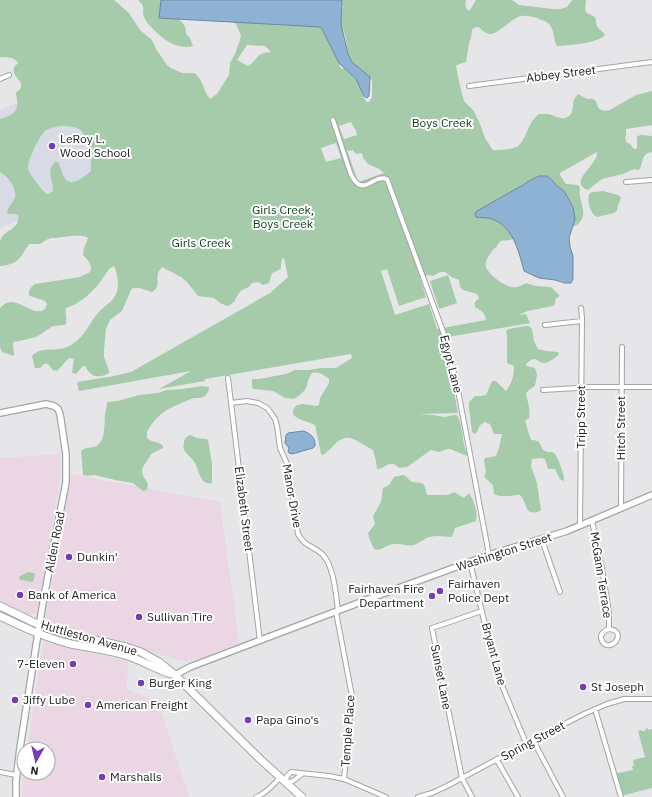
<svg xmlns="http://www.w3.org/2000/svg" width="652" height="797" font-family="'IBM Plex Sans',sans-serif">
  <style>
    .commercial { fill: #ebd6e4 }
    .built { fill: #d8dbe5 }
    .green { fill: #a5cbab; fill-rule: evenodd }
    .water { fill: #8eb2d4; stroke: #6e879f }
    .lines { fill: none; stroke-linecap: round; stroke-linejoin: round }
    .street-casing { stroke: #a3a4a6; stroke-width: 6 }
    .secondary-casing { stroke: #a3a4a6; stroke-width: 8 }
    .highway-casing { stroke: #a3a4a6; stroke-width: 9 }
    .street { stroke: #fff; stroke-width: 4 }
    .secondary { stroke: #fff; stroke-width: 5.5 }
    .highway { stroke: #fff; stroke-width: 7 }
    .poi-dot { fill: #743db3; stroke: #fff; stroke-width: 1.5 }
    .labels { text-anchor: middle; stroke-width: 4; stroke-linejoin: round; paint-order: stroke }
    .street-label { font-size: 12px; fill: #232324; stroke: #fff }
    .park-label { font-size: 12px; fill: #0b3919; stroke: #fff }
    .poi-label { font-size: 12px; fill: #232324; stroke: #fff; text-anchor: start }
  </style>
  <rect width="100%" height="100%" fill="#e6e6e9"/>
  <path class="commercial" d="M60 454V476L51 538 37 611 36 614 30 615H26L0 602V458Z
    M71 474 220 502 239 643 197 660 191 661 178 660 111 639 78 633 60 627 49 623 47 618 46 615Z
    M45 642 84 652 128 661 127 689 158 702 189 797H22L24 765V773H48V749H27L43 644Z"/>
  <path class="built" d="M84 77 116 182 0 228V110Z"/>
  <path class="green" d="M0 0H114L129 13 140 30 152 40 156 49 167 65 171 68 182 73H193L196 74 200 79 207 95 210 99 217 94 227 78 229 75 230 63 235 54 240 40 241 34C238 31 238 26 235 23L237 19 321 27 338 59 340 67 342 69 344 68 352 75 353 77C362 82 360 95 367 102H369L372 97V80L353 63C347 55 347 45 345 35 344 31 342 27 341 23 341 18 341 11 343 7L340 0H466C465 4 465 8 469 11 471 9 474 3 476 0H512L519 5 553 9H560L567 7 572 0H586L585 10 587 13 595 17C596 20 596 23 597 26 599 30 603 31 605 35 598 43 571 45 560 46H557C553 40 555 32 550 25 547 21 541 20 537 18 532 17 526 15 521 16 511 18 497 36 489 34 485 33 481 29 478 27L474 28 472 30 471 38 469 43 466 62 459 64 456 66 459 82 464 101 474 111 480 124 485 138 493 150C500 150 511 150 518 146 527 139 527 123 539 114 543 114 546 114 549 114 556 116 563 122 570 115 575 109 570 102 578 94 581 95 583 97 587 99 589 99 591 98 593 99 600 102 594 113 610 110L636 95 652 91V125L626 129V136H625L626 142 630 144 634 149H635L637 148V136L642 135 652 136V152C640 154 644 163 639 170L634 169 623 174 602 179 588 190C570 184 590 169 594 161 596 159 597 155 597 152L560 173V175L566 184 578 185 580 187C580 190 579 193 580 196 581 205 587 214 580 222 572 233 534 232 521 235 517 236 513 239 510 240 507 241 503 240 501 241 498 243 497 247 495 248 491 252 484 261 486 267 489 275 504 286 512 287 518 288 522 285 526 283L536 286 551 287 559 295V297L556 298 555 304 553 306 528 311 518 315 526 314 530 323 442 338 449 366 458 413 419 414 433 415 445 417 454 415H457C464 426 461 444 468 455L467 456 450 449H448L439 452 431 450 407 467 399 468C391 460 389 465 379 469H377L376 461 373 450C370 448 367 447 364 445 353 439 347 433 335 444 331 448 328 452 323 455L321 454 315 425C309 421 283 418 297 405L303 404 316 406 319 405 320 398 329 383V379C324 375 319 371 312 373 308 378 308 383 306 388 303 393 298 396 294 399L285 398 273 391 253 389 252 387V379H259L275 376 286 374 295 370H308L321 368H336L352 358 351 354 205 379V381L159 389 191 371 79 391 77 382 114 376 131 372 270 293 288 277 284 258 282 259C279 271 285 267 272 273L269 283 263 285 258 282 252 283 249 287 242 290 239 293 234 302 230 305 227 306 220 303 214 298 198 296 187 282 181 277 162 267C161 269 159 271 158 273 156 281 161 287 152 292L139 288H133L131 290 122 311 110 320 106 329 104 349V357L109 371V373C99 379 90 377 85 366H83L76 374 73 373 72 372 74 359 69 358 57 371 53 370C48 364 47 360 40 368H35L34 365 32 356C40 346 57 352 67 347 79 342 86 331 92 321 94 318 96 315 98 313 102 308 113 301 115 296 120 287 118 274 114 266L109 269 98 285 86 297 74 305 66 308C65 313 67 318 66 324L64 325 53 326 36 337 24 340 13 342 14 356 2 352 0 347V308C16 290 30 319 45 309L47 304 45 301 30 296 29 295C28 290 32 286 35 284L80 277 90 272C93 265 88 260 83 255L84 248 88 238C82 233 61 238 52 238L48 239 40 244H29C28 246 27 248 25 250 19 262 12 265 0 266 0 260 0 247 0 241 2 233 11 231 16 225 18 222 20 216 16 214 15 214 10 214 9 214L7 212C8 206 13 203 15 198 17 188 8 176 0 172V119C7 117 17 114 17 105 18 101 16 97 16 92 18 91 21 89 21 87 23 81 11 75 14 68 14 66 17 65 18 63 14 56 7 58 0 57ZM247 45 265 46 271 52C255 53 259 59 248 66L237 60ZM351 122 356 131 357 135 354 136 344 139 339 126ZM60 126C68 126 75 126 82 131 88 143 92 158 91 171 84 177 70 189 64 177 61 171 61 168 58 162H55C45 172 54 180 53 191L49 194H46C41 188 30 176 28 168 27 161 41 131 48 129 51 128 56 127 60 126ZM336 143 341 158 326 162 321 148ZM347 150 349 151 353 150 356 154 362 153 363 158 368 164 379 169 384 173 358 182ZM387 269 399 306 426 297 420 278 428 275 433 276 440 272H445L449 275 451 277 459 280 460 287 463 290 477 294 479 298 475 302C473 310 481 308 484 314 485 316 486 318 486 320L437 329 429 304 395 315 381 271Z
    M138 0H170C172 4 173 9 175 13 179 22 187 23 186 34L190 38 193 46C177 50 164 40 154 30 150 26 146 22 144 17 141 9 147 8 138 0Z
    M603 191 618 195 621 198 618 205 617 211 614 213 597 217C590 213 587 202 589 194L592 192Z
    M448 275 457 303 439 309 430 281Z
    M525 326H529L532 329 534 341 538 349 546 351 558 352 559 354C557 357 547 364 543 363 540 363 538 359 534 359 531 359 529 362 526 364L527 366 535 368 537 375 535 386 529 390 526 393C527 401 531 409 529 418L525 421 531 440C533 440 535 440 537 441 542 443 540 449 545 451 548 453 551 451 554 453 558 457 563 472 564 477V480L563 481 560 479 555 469H548L545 459 541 458 532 459 531 466 537 483 541 510 540 511C523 517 529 504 520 495 512 495 502 498 494 494L493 485 484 477 486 472 484 460 485 458 496 456 499 448 502 434H494L493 432 490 424 485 422 480 425 477 432 475 434 472 432 469 409V402L475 396H482L486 395 492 381H496L506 391C512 384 514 375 514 366L507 363V336L506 331 509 329Z
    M202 386 209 387C209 391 207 395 203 397 199 399 195 397 191 399 175 406 163 409 152 424 148 429 146 432 147 438 152 443 159 441 163 446V448L151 454C149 460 142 465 142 472 143 479 150 481 147 490L143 491 133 483 115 480 95 475 87 476 83 475 81 451C86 446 93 449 98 445 106 438 104 423 105 414 106 410 107 406 107 402L118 401 139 395 158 393 167 390 182 389Z
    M190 435 197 438 206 439 208 440 212 463V483C201 486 199 471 195 463 191 455 181 454 184 442 185 438 186 437 190 435Z
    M403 475 406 476C413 487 419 479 424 485 426 488 426 492 427 495H446L450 494 454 492 464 498 469 493C474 501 478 512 476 521L455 528 452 537C445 537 437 535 430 537 424 538 419 544 413 545 407 547 400 543 394 544 387 544 381 552 374 549L369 538 368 533 375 524 373 516 381 502 383 488 389 485 394 477Z
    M28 572 34 573 35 574 33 582 21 580 19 579 20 576Z
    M648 728V730L652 729V788L621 796 614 774 633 770 632 766H634L633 760 645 757 638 731 641 730 642 731H645V729Z"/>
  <path class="water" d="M161 0H342L341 24 348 54 352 62 370 77 369 96 367 98 364 96 356 79 339 63 321 27 159 18Z
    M539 176H547L552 180 556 185 564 191 573 207 575 219 569 238 570 247 573 256V279L571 283H565L555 280 539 278 524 271C519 252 513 226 492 219 487 217 481 218 476 217L475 214 477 211 523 185 531 180Z
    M303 431C311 433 316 439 315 446L313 448 292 454 289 453 288 451 289 448 285 443 286 435 288 433Z"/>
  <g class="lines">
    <defs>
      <path id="street" d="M0 79 9 75
        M469 86 652 62
        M333 120 350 172C362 201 373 173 387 179L441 326 447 343 457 385 489 555
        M626 182 652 180
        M545 325 582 321
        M228 378 260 641
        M543 390 577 388 585 387H652
        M231 403 247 401 258 403 267 408 271 413 275 419 277 426 280 448 288 466 298 534C305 547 312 545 322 554 334 565 336 595 338 611
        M621 508 622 347
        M592 521 602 569 609 613V629C603 631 599 635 602 641 610 655 629 631 609 629
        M580 526 582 318 581 308
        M542 540 560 592
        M470 562 493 658 503 688 526 743
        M336 612 352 696 344 779
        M595 709 621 797
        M533 740 563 797
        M497 760 518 797
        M0 772 16 775
        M302 774 293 781 286 783 287 776 291 772 329 776 344 779 386 797
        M256 797C266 794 272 785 280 778
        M418 797 432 793 447 786 533 740 584 714 607 704 624 699H652
        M472 797 462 778 432 628 482 611"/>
      <path id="secondary" d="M0 413 46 404 54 406 58 409 60 414 66 454V482L44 597 38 633 20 748 16 781V797
        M175 675 190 667 374 597 489 555 567 531 652 495"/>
      <path id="highway" d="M0 606 33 622 50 629 72 635 126 647 141 652 159 662 175 675 261 760 302 797
        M0 616C23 627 46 638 71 644 90 648 110 650 128 656 143 661 156 669 171 674"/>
    </defs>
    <use href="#street" class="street-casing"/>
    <use href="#secondary" class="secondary-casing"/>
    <use href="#highway" class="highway-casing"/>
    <use href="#street" class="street"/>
    <use href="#secondary" class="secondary"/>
    <use href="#highway" class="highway"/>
  </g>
  <g class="poi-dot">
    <circle cx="52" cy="146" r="4"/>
    <circle cx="69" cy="557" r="4"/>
    <circle cx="440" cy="591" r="4"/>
    <circle cx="20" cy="595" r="4"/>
    <circle cx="432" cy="596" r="4"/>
    <circle cx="139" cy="617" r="4"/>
    <circle cx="73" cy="664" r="4"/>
    <circle cx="141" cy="683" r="4"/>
    <circle cx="583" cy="687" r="4"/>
    <circle cx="15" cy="700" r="4"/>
    <circle cx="88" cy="705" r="4"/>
    <circle cx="248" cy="720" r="4"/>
    <circle cx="102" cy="777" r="4"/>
  </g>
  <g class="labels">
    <g class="street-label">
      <text transform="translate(561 74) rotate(-7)" y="4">Abbey Street</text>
      <text transform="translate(451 364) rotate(76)" y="4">Egypt Lane</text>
      <text transform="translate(581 417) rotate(-90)" y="4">Tripp Street</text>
      <text transform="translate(621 428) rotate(-90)" y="4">Hitch Street</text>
      <text transform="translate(292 496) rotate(80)" y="4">Manor Drive</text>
      <text transform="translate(244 509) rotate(83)" y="4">Elizabeth Street</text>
      <text transform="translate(55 542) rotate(-79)" y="4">Alden Road</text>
      <text transform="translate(504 552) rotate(-18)" y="4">Washington Street</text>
      <text transform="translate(601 575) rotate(81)" y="4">McGann Terrace</text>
      <text transform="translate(89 638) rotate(16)" y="4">Huttleston Avenue</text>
      <text transform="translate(494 654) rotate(75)" y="4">Bryant Lane</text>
      <text transform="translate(441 677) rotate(79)" y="4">Sunset Lane</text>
      <text transform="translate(348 731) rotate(-86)" y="4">Temple Place</text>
      <text transform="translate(533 741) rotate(-28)" y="4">Spring Street</text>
    </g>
    <g class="park-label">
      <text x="442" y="127">Boys Creek</text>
      <text x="283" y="214">Girls Creek,<tspan x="283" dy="14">Boys Creek</tspan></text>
      <text x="201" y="247">Girls Creek</text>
    </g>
    <g class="poi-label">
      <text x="60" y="143">LeRoy L.<tspan x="60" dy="14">Wood School</tspan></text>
      <text x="77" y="561">Dunkin'</text>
      <text x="448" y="588">Fairhaven<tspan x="448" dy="14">Police Dept</tspan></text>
      <text x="424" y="593" text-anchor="end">Fairhaven Fire<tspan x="424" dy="14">Department</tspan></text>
      <text x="28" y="599">Bank of America</text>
      <text x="147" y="621">Sullivan Tire</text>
      <text x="65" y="668" text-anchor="end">7-Eleven</text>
      <text x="149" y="687">Burger King</text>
      <text x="591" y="691">St Joseph</text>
      <text x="23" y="704">Jiffy Lube</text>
      <text x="96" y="709">American Freight</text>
      <text x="256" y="724">Papa Gino's</text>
      <text x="110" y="781">Marshalls</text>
    </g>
  </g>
  <g transform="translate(36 761) rotate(188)"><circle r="19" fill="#ffffff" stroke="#a7a7a7"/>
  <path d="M0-3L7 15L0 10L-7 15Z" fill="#743db3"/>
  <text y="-6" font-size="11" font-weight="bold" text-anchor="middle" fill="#232324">N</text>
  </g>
</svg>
